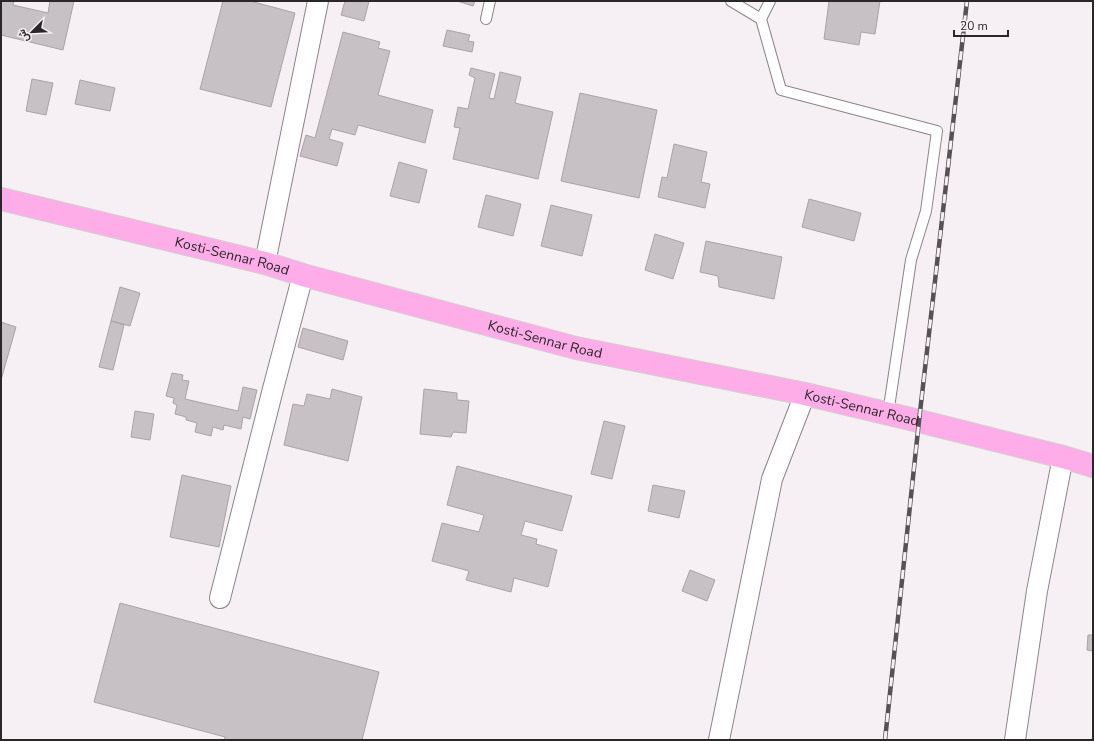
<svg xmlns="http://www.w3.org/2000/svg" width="1094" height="741" font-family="'Nunito Sans',Vazirmatn,sans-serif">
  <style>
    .building { fill: #c7c0c4; stroke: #a9a2a7 }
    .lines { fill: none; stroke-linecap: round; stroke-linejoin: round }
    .lane-casing { stroke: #8b8488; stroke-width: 12 }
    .street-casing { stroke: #8b8488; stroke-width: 22 }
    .highway-casing { stroke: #d0cfd0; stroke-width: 24 }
    .lane { stroke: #fff; stroke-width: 10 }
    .street { stroke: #fff; stroke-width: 20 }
    .highway { stroke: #feade8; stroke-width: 22 }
    .rail-casing { stroke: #555154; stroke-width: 4.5 }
    .rail { stroke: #f6eff4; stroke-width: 3; stroke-dasharray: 9; stroke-linecap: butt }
    .labels { text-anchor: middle; stroke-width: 4; stroke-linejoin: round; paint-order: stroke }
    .street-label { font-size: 14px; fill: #2a2729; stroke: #f6eff4 }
  </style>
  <rect width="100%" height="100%" fill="#f6eff4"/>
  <path class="building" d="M1 1H14L13 5 48 13 50 1H74L63 50 1 35Z
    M223 1H250L295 13 271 107 200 89Z
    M345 1H369L364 21 341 15Z
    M457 1H475L473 6Z
    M829 1H880L875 34 861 32 859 45 824 39Z
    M447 30 470 35 468 41 474 42 472 52 443 46Z
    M343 32 380 42 378 48 390 51 378 95 433 110 425 143 358 125 355 135 332 129 329 139 343 143 337 166 300 156 306 135 315 138Z
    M471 68 495 74 489 98 494 99 500 72 521 77 515 103 553 112 538 179 453 159 460 128 454 127 458 107 468 109 475 78 469 75Z
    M32 79 53 83 46 115 26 111Z
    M80 80 115 88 110 111 75 104Z
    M580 93 657 110 639 198 561 181Z
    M674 144 707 152 701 182 710 184 705 208 658 197 662 177 667 178Z
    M399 162 427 170 419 203 390 196Z
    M486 195 521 204 513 236 478 227Z
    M809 199 861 213 854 241 802 227Z
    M551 205 592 215 582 256 541 246Z
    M655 234 684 243 673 279 645 270Z
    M706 241 782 257 774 299 719 287 718 276 700 272Z
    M120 287 140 293 130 326 111 321Z
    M111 321 124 325 113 370 99 367Z
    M1 322 16 327 1 380Z
    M303 328 348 341 343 360 298 347Z
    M172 373 183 375 182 380 189 381 185 399 238 411 243 387 257 390 250 419 243 417 241 429 224 425 223 430 213 427 211 436 195 432 197 423 186 420V417L175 414 177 405 173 403 174 398 166 396Z
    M332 389 362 397 348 461 284 445 293 404 304 406 307 394 330 399Z
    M424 389 457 393V400L469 401 466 433 453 432 451 437 420 434Z
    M135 411 154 414 150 440 131 437Z
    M604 421 625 426 612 479 591 474Z
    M457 466 572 496 562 531 525 521 521 535 537 539 536 544 557 550 548 587 514 578 511 592 466 580 469 571 432 561 442 523 479 532 484 515 447 505Z
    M182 475 231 486 219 547 170 537Z
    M653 485 685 491 679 518 648 511Z
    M690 570 715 580 707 601 682 591Z
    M120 603 379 672 362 740H224L225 737 94 702Z
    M1088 635H1093V651L1087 650Z"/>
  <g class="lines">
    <defs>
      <path id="lane" d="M731 1 761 19 781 90 937 131 926 211 911 260 888 414
        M486 19 490 1
        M761 19 770 1"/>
      <path id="street" d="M265 263 318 1
        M220 598 273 389 303 275
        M719 740 772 479 805 394
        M1015 740 1037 591 1063 457"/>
      <g id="highway">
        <path id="s1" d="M1 199 265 263 303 275 576 348 805 394 919 421 1063 457 1093 466"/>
      </g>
    </defs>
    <use href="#lane" class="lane-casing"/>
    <use href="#street" class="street-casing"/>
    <use href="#highway" class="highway-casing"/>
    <use href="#lane" class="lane"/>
    <use href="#street" class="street"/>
    <use href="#highway" class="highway"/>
    <defs>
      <path id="rail" d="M885 740 919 421 967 1"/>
    </defs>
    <use href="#rail" class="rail-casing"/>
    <use href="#rail" class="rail"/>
  </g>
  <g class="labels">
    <g class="street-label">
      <text dy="5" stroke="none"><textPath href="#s1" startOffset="238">Kosti-Sennar Road</textPath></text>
      <text dy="5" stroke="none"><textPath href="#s1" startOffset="562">Kosti-Sennar Road</textPath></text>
      <text dy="5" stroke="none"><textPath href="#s1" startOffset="886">Kosti-Sennar Road</textPath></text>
    </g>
  </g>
  <rect width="1094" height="741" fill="none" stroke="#2a2729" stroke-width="4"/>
  <g transform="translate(32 32) rotate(246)" stroke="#f6eff4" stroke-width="3" paint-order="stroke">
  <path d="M0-3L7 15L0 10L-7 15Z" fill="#2a2729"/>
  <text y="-6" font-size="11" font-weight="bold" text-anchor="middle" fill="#2a2729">ش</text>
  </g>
  <path d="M954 30v6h54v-6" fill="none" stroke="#2a2729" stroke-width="2"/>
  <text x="960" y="30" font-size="12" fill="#2a2729" stroke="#f6eff4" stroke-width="3" paint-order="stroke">20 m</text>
</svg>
